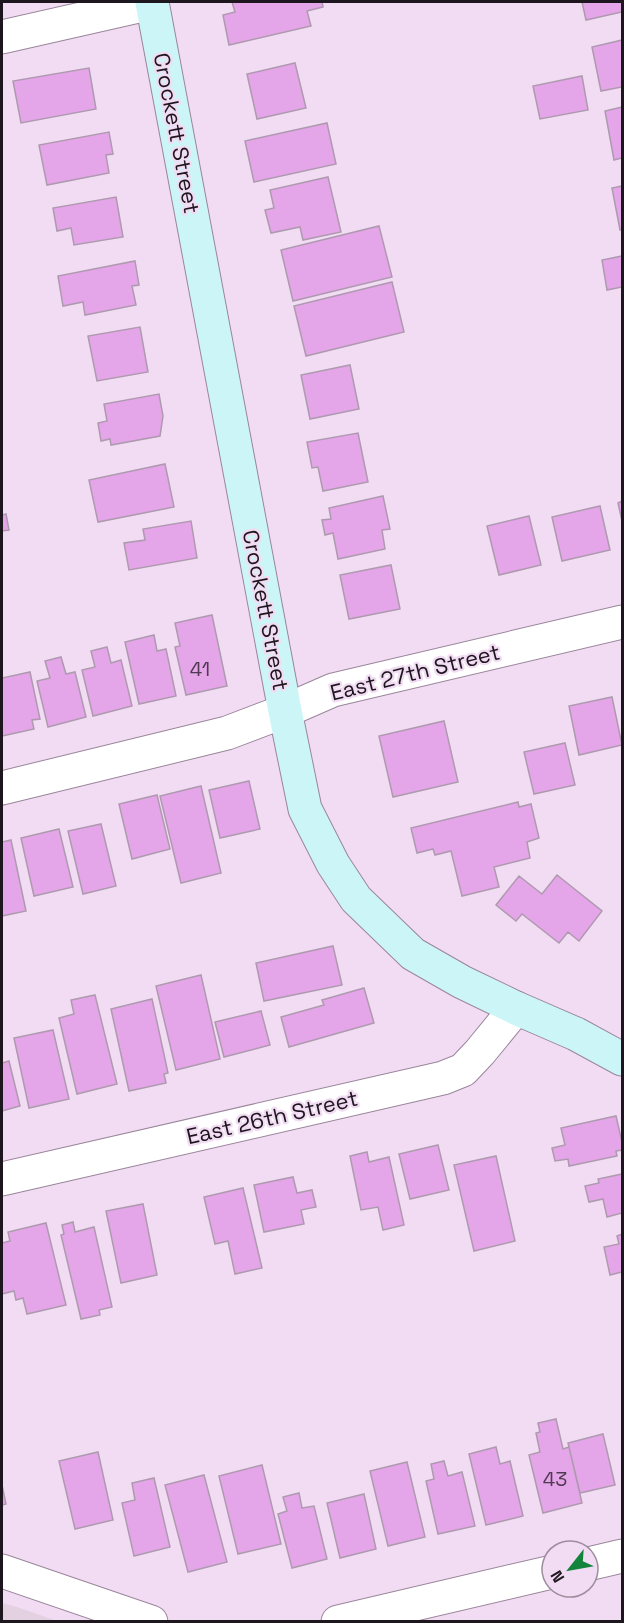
<svg xmlns="http://www.w3.org/2000/svg" width="624" height="1623" font-family="'Space Grotesk',sans-serif">
  <style>
    .commercial { fill: #e3d0e0 }
    .building { fill: #e5a5e9; stroke: #ae9aaf; stroke-width: 1.5 }
    .lines { fill: none; stroke-linecap: round; stroke-linejoin: round }
    .street-casing { stroke: #9a869b; stroke-width: 35 }
    .secondary-casing { stroke: #9a869b; stroke-width: 35 }
    .street { stroke: #fff; stroke-width: 33 }
    .secondary { stroke: #cbf5f6; stroke-width: 33 }
    .labels { text-anchor: middle; stroke-width: 4.5; stroke-linejoin: round; paint-order: stroke }
    .number-label { font-size: 20px; fill: #503a51 }
    .street-label { font-size: 22px; fill: #1e161e; stroke: #f2dcf3 }
  </style>
  <rect width="100%" height="100%" fill="#f2dcf3"/>
  <path class="commercial" d="M2 1603 17 1607 57 1621H2Z"/>
  <path class="building" d="M232 2H322L323 7 307 11 311 26 229 45 223 15 235 12Z
    M582 2H622V12L586 20Z
    M622 40V87L601 91 592 47Z
    M295 63 306 108 257 119 247 74Z
    M89 68 96 109 21 123 13 81Z
    M582 76 588 110 540 119 533 86Z
    M622 107V158L614 160 605 111Z
    M327 123 336 164 254 182 245 141Z
    M109 132 113 154 106 155 109 173 47 185 39 145Z
    M328 177 341 232 303 240 300 227 271 233 265 210 274 208 270 190Z
    M622 186V230H620L612 188Z
    M116 197 123 237 74 245 71 228 57 231 53 208Z
    M379 226 392 277 293 301 281 250Z
    M622 256V287L607 290 602 260Z
    M135 261 139 285 132 286 136 305 85 315 83 302 63 306 58 276Z
    M392 282 404 332 306 356 294 306Z
    M140 327 148 372 97 381 88 336Z
    M350 365 359 409 310 419 301 375Z
    M159 394 163 416 160 436 111 445 110 439 101 441 98 423 107 421 104 404Z
    M358 433 368 482 323 491 318 467 312 468 307 442Z
    M165 464 174 507 98 522 89 480Z
    M383 496 390 529 382 530 385 549 338 559 333 533 325 535 322 520 331 519 329 508Z
    M622 501V521L618 503Z
    M600 506 610 550 562 561 552 517Z
    M6 514 9 530 2 531V515Z
    M529 516 541 565 499 575 487 526Z
    M191 521 197 558 129 570 124 543 145 540 143 529Z
    M391 565 400 609 349 619 340 575Z
    M212 615 227 686 186 695 175 647 180 646 175 623Z
    M154 635 157 651 166 649 176 696 139 704 125 642Z
    M107 647 111 663 121 660 132 706 93 716 82 670 95 667 91 651Z
    M61 657 66 674 75 672 86 717 48 727 37 681 50 678 45 661Z
    M30 672 40 719 32 720 34 729 2 736V678Z
    M612 697 622 745 579 755 569 706Z
    M444 721 458 782 393 797 379 736Z
    M565 743 575 785 534 794 524 752Z
    M249 781 260 829 220 838 209 790Z
    M201 786 221 873 181 883 160 796Z
    M157 795 170 849 132 859 119 804Z
    M518 802 519 807 531 804 539 838 527 842 530 858 494 867 499 887 462 896 451 851 435 855 433 849 417 853 411 828Z
    M101 824 116 886 83 894 68 831Z
    M59 829 73 887 34 896 21 838Z
    M11 840 26 911 2 916V842Z
    M557 875 602 911 579 941 568 932 559 943 522 914 516 921 496 905 519 876 542 894Z
    M333 946 342 985 264 1001 256 963Z
    M201 975 220 1059 176 1070 156 986Z
    M364 988 374 1023 289 1047 281 1017 324 1005 322 1000Z
    M95 995 117 1084 77 1094 59 1018 74 1014 71 1000Z
    M152 999 168 1073 164 1074 166 1083 129 1091 111 1009Z
    M261 1011 270 1045 224 1057 215 1022Z
    M53 1030 69 1099 29 1108 14 1038Z
    M9 1061 20 1106 2 1111V1063Z
    M616 1116 622 1142V1150L616 1151 617 1156 569 1166 568 1159 555 1161 552 1148 565 1145 561 1128Z
    M438 1145 449 1190 410 1199 399 1154Z
    M367 1152 369 1162 389 1157 404 1225 383 1230 378 1207 361 1210 350 1156Z
    M496 1156 515 1241 474 1251 454 1165Z
    M622 1174V1213L607 1217 603 1199 589 1202 585 1186 599 1183 598 1179Z
    M293 1177 297 1193 312 1190 316 1207 301 1210 304 1224 264 1232 254 1185Z
    M243 1188 262 1268 235 1274 228 1241 215 1244 204 1197Z
    M143 1204 157 1275 121 1283 106 1211Z
    M73 1222 75 1232 94 1227 112 1307 99 1310 100 1315 81 1319 61 1235 64 1234 62 1225Z
    M46 1223 66 1305 27 1314 23 1298 16 1300 14 1291 2 1294V1243L10 1241 8 1232Z
    M622 1234V1272L610 1275 604 1247 619 1244 617 1236Z
    M556 1419 563 1449 569 1447 582 1503 543 1513 529 1455 540 1452 536 1433 540 1432 538 1423Z
    M603 1434 615 1485 580 1493 568 1443Z
    M496 1447 500 1464 510 1461 523 1516 486 1525 469 1454Z
    M98 1452 113 1520 75 1529 59 1461Z
    M444 1461 448 1476 462 1472 475 1526 438 1534 426 1481 434 1479 431 1464Z
    M407 1462 425 1537 388 1546 370 1471Z
    M262 1465 281 1544 238 1554 219 1476Z
    M204 1475 227 1562 188 1572 165 1485Z
    M154 1478 170 1547 134 1556 122 1503 135 1500 132 1483Z
    M2 1485 6 1504 2 1505Z
    M299 1493 302 1508 314 1506 327 1559 292 1568 278 1514 287 1511 283 1497Z
    M364 1494 376 1549 340 1558 327 1503Z"/>
  <g class="lines">
    <defs>
      <path id="street" d="M2 37 152 3
        M2 788 227 733 285 711 333 690 622 622
        M2 1179 443 1078 463 1070 480 1052 516 1008
        M588 1564 622 1556
        M2 1571 151 1622
        M338 1622 552 1572"/>
      <path id="secondary" d="M152 2 285 711 305 809 333 864 356 899 413 954 462 982 516 1008 576 1034 622 1059"/>
    </defs>
    <use href="#street" class="street-casing"/>
    <use href="#secondary" class="secondary-casing"/>
    <use href="#street" class="street"/>
    <use href="#secondary" class="secondary"/>
  </g>
  <g class="labels">
    <g class="number-label">
      <text x="200" y="676">41</text>
      <text x="555" y="1486">43</text>
    </g>
    <g class="street-label">
      <text transform="translate(177 133) rotate(79)" y="8">Crockett Street</text>
      <text transform="translate(266 610) rotate(79)" y="8">Crockett Street</text>
      <text transform="translate(415 672) rotate(-14)" y="8">East 27th Street</text>
      <text transform="translate(272 1117) rotate(-13)" y="8">East 26th Street</text>
    </g>
  </g>
  <rect width="624" height="1623" fill="none" stroke="#1e161e" stroke-width="6"/>
  <g transform="translate(570 1569) rotate(239)"><circle r="28" fill="#f2dcf3" stroke="#9d8d9e" stroke-width="1.5"/>
  <path d="M0-4.5L10 22L0 15L-10 22Z" fill="#12843c"/>
  <text y="-9" font-size="16" font-weight="bold" text-anchor="middle" fill="#1e161e">N</text>
  </g>
</svg>
